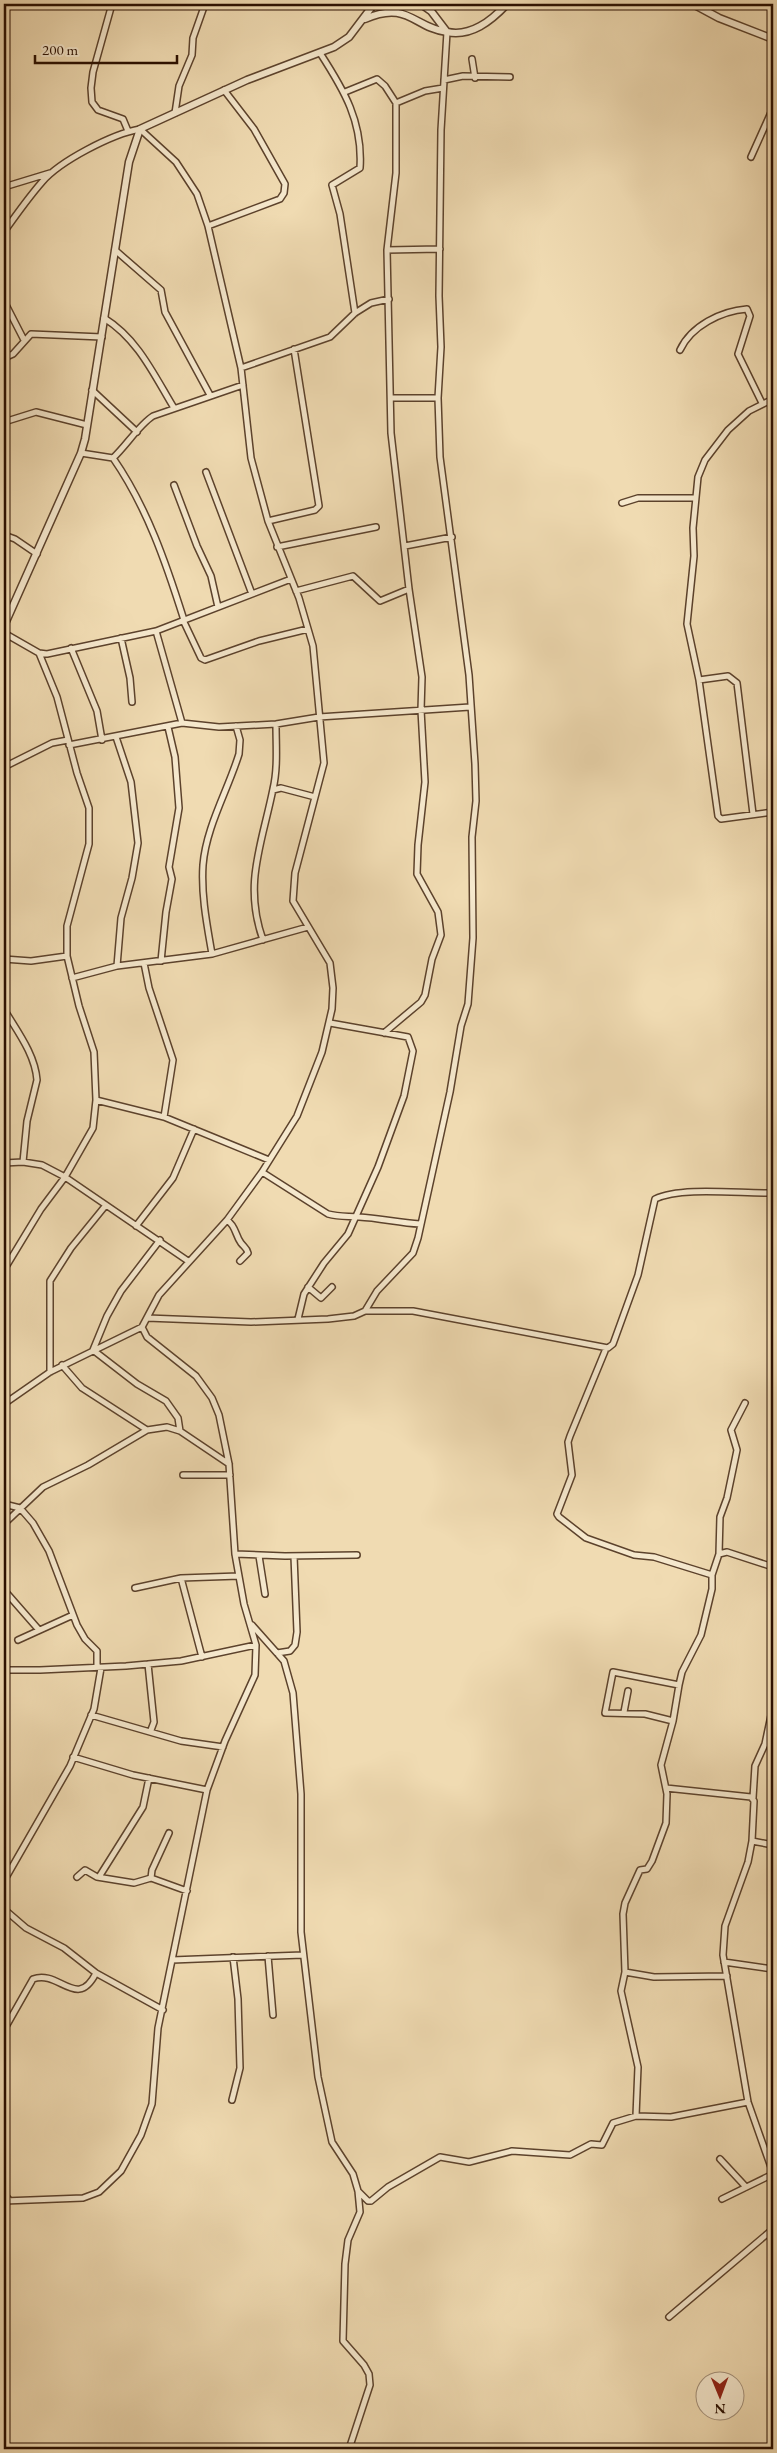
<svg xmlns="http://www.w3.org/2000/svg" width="777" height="2453" font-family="'EB Garamond',serif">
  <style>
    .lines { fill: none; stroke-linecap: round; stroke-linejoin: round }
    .minor-casing { stroke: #5c422c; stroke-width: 8 }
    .tertiary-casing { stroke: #5c422c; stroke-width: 9 }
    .minor { stroke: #f5e8cd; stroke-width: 5 }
    .tertiary { stroke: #f5e8cd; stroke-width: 6 }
  </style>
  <rect width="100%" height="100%" fill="#f0dbb2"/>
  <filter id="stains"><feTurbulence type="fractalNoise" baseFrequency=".004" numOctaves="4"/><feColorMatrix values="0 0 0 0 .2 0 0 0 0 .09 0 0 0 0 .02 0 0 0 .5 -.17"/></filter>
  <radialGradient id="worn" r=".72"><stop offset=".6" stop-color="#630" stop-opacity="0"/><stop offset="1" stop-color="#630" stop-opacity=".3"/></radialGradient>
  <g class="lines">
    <defs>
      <path id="minor" d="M112 4 93 72 91 88 92 102 98 110 123 119 128 131
        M320 53C344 90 363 122 360 168L332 185 340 214 355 313
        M472 59 475 78
        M444 80 463 76 510 77
        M345 92 377 79 385 86 396 103
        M175 113 179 86 192 55 193 38 205 4
        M751 157 773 108
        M4 187 50 173
        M208 226 280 199 284 193 285 184 254 129 224 90
        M4 232C16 215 28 198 42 182 60 161 112 134 140 129L176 162 197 194 208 226 241 368 251 458 268 521 299 598 313 646 324 763 295 873 293 901 330 963 333 988 332 1009 322 1052 297 1116 262 1172 227 1220 159 1295 142 1327 147 1337 196 1376 212 1398 219 1415 229 1464 235 1554 244 1604 256 1645 255 1675 225 1741 207 1790 158 2028 152 2104 141 2135 121 2171 99 2192 83 2198 4 2201
        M115 250 161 290 165 312 210 395
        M387 250 440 249
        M4 301 24 340
        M104 318C138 339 154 375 174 408
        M680 350C691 326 721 311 747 309L750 316 738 354 762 403
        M4 358 13 354 31 334 102 337
        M241 368 330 337 355 313 371 303 389 299
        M92 390 137 432
        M391 398H438
        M773 399 749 411 728 430 705 460 698 477 693 528 694 556 687 624 699 680 718 816 721 819 773 812
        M4 422 36 412 87 425
        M81 453 113 458C126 446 139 425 153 416L243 385
        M113 458C147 507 166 563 184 620
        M206 472 252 594
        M174 485 197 546 211 576 218 607
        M622 503 638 498H695
        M268 521 315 510 319 506 294 349
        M4 535 15 539 37 554
        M405 546 452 537
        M277 547 376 527
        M296 591 353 576 380 601 409 589
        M183 620 201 658 205 660 259 641 308 629
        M156 631 182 723
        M4 633 39 653 47 654 156 631 291 579
        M121 638 130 678 132 702
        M71 648 97 711 102 740
        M699 680 728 676 737 683 753 814
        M116 737 131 782 138 843 132 878 121 918 117 966
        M69 745 182 723 219 727 276 724 319 717 470 707
        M4 767 52 743 68 740
        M273 790 281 788 315 797
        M263 940C243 884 262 844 273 789 278 768 276 746 276 724
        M212 954C207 925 201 895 203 865 206 827 228 790 239 754L240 740 236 726
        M4 959 31 961 67 956
        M161 961 166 912 172 879 169 867 179 808 175 757 168 727
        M144 963 149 988 173 1060 164 1117
        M72 978 117 966 212 954 308 927
        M4 1009C17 1031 35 1054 37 1080L27 1121 23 1162
        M384 1033 421 1002 425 995 432 959 441 935 438 912 417 874 418 845 425 782 421 710 422 677 409 589 391 433 387 250 396 173V103L425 91 443 88
        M96 1100 164 1117 269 1160
        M4 1163 23 1162 42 1165 65 1177 188 1261
        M262 1172 328 1214C339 1217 348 1216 359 1217 380 1218 399 1223 420 1224
        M227 1220C236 1226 235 1235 241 1243 244 1247 247 1248 248 1253L240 1261
        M136 1226 173 1178 194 1129
        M160 1240 121 1291 107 1316 93 1350 137 1384 166 1401 178 1418 180 1431
        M4 1270 41 1209 65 1177 93 1128 96 1100 94 1052 79 1006 67 956V926L89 844V808L77 773 57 697 39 653
        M308 1287 321 1298 332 1287
        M365 1311 377 1291 413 1253 418 1238 450 1092 461 1026 468 1004 473 938 472 837 476 801 475 764 469 675 440 457 438 398 441 347 439 296 441 130 447 32
        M147 1318 251 1322 328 1319 354 1316 365 1311H413L608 1348 613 1344 638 1275 655 1199C682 1186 742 1194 773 1193
        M298 1319 304 1294 324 1263 348 1234 378 1167 404 1096 413 1051 408 1037 330 1023
        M605 1351 570 1436 568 1442 572 1475 557 1514 559 1517 586 1538 634 1555 654 1557 712 1575
        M62 1365 82 1388 147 1430
        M50 1372V1281L71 1248 106 1205
        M4 1404 50 1372 142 1327
        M183 1475H230
        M4 1504 20 1508 33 1523 49 1551 77 1625 85 1639 97 1651V1667
        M4 1524 43 1487 88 1465 147 1430 167 1427 180 1431 229 1464
        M235 1554 285 1556 357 1555
        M719 1554 720 1517 727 1498 737 1450 731 1430 745 1403
        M259 1556 265 1594
        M181 1578 202 1657
        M135 1588 181 1578 239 1576
        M4 1590 39 1630
        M252 1625 284 1661 293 1693 301 1794V1932L318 2077 332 2142 353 2174 358 2191 360 2212 348 2240 345 2264 343 2341 364 2365 369 2374 370 2385 349 2449
        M18 1640 73 1615
        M277 1653 290 1651 295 1645 297 1632 294 1556
        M148 1664 154 1722 151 1730
        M4 1670H40L126 1666 181 1661 256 1645
        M4 1674V1677
        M624 1712 628 1691
        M91 1715 181 1741 223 1747
        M673 1721 645 1714 605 1713 613 1672 679 1685
        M73 1757 133 1775 207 1790
        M666 1788 751 1797 754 1801 752 1841 748 1862 725 1926 723 1955 748 2102 773 2173
        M753 1798 755 1766 765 1744 773 1706
        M752 1841 773 1845
        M77 1877 85 1870 97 1877 134 1883 151 1878 187 1891
        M99 1877 143 1807 149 1778
        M151 1878 152 1870 169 1833
        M4 1881 70 1766 94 1709 101 1668
        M4 1909 26 1928 64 1948 96 1973 163 2010
        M268 1956 273 2015
        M172 1960 303 1955
        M724 1962 773 1969
        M625 1972 654 1977 727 1976
        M4 2030 33 1979C59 1969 77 2011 96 1973
        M232 2100 240 2068 238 1999 233 1957
        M636 2116 638 2067 621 1991 625 1972 623 1914 625 1903 640 1870 647 1869 652 1861 666 1823 667 1794 661 1765 673 1721 679 1685 682 1672 701 1635 712 1589V1575L719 1554 727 1552 773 1567
        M720 2159 746 2187
        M358 2191 368 2201H371L388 2187 440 2157 469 2162 512 2151 570 2155 591 2144 602 2145 613 2123 636 2116 671 2117 748 2102
        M4 2193 9 2200
        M722 2199 773 2174
        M669 2317 773 2229"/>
      <path id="tertiary" d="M421 4 431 11 447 32C471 37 491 21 507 4
        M693 4 719 18 773 39
        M365 19C408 0 414 28 447 32
        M4 626 81 453 85 439 129 162 140 129 247 80 334 47 349 37 374 4"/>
    </defs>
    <use href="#minor" class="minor-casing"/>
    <use href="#tertiary" class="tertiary-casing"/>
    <use href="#minor" class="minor"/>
    <use href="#tertiary" class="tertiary"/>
  </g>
  <rect width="777" height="2453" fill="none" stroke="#f0dbb2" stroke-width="20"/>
  <rect x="5" y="5" width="767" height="2443" fill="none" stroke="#2a0f00" stroke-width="2.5"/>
  <rect x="10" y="10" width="757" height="2433" fill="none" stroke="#2a0f00"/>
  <g transform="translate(720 2396) rotate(179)"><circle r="24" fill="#f5e8cd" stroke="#a4917b"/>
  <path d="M0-4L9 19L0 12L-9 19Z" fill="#8f2418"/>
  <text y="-8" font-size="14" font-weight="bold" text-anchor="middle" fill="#2a0f00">N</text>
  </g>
  <path d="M35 55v8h142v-8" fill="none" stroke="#2a0f00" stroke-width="2.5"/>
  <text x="42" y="55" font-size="15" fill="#2a0f00" stroke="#f5e8cd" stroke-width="4" paint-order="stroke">200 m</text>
  <rect width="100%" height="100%" filter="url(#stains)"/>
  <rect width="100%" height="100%" fill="url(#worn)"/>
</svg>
